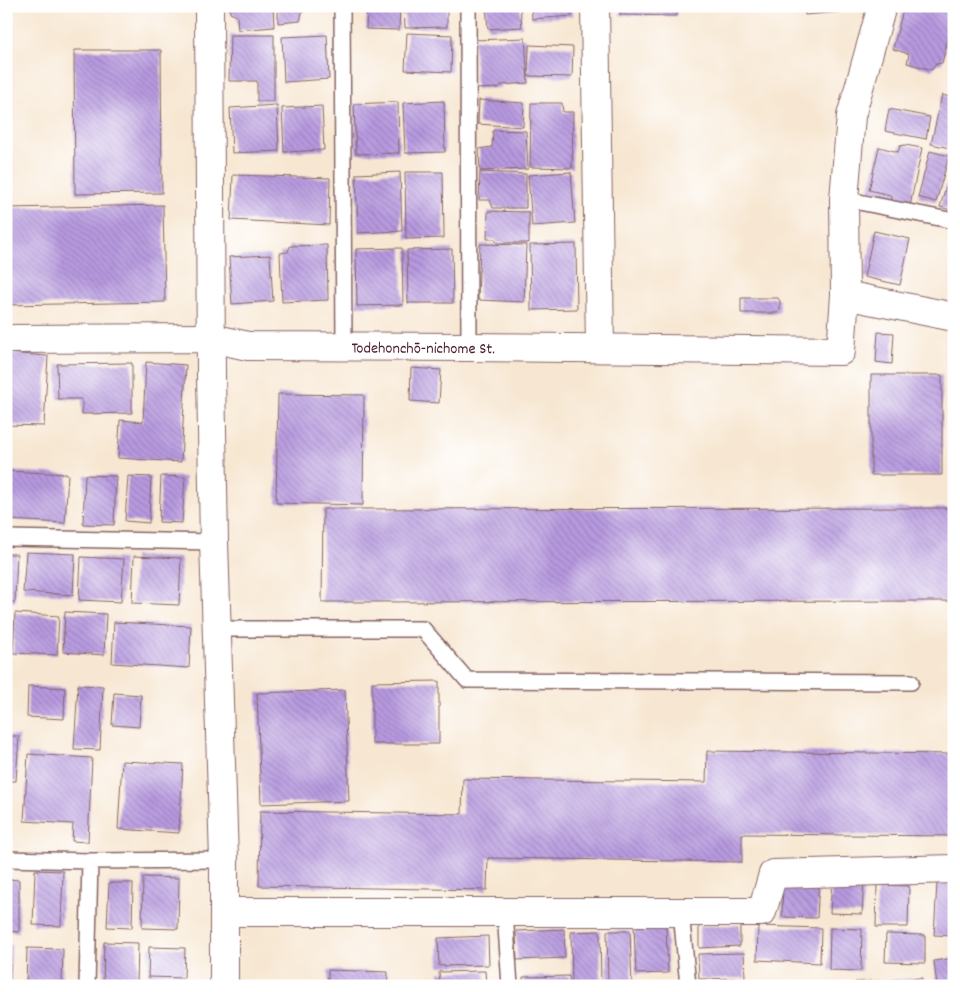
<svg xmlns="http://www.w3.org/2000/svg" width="960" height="992" font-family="Dekko,sans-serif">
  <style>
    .building { fill: url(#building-back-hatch) }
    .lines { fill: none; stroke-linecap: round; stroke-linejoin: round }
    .service-casing { stroke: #876565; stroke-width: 18 }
    .minor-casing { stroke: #876565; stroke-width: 30 }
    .service { stroke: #fff; stroke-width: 15 }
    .minor { stroke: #fff; stroke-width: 28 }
    .labels { text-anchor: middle; stroke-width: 4; stroke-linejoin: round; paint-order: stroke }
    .street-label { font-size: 16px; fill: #4a1f2b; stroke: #fff }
  </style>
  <defs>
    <pattern id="building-back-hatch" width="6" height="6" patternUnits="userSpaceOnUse" patternTransform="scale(1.25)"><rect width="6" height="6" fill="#b79ae0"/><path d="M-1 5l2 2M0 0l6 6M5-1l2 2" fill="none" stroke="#977db6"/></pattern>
  </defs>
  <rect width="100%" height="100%" fill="#fff"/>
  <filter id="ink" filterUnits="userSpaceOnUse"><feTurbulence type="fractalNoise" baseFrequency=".02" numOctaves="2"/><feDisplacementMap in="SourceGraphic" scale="10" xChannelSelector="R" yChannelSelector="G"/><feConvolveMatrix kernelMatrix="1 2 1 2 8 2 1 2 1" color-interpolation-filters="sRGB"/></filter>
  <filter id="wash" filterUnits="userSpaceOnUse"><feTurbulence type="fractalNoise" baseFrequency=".0096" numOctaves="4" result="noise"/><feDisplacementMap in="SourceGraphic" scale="20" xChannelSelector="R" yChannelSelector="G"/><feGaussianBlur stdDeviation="1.12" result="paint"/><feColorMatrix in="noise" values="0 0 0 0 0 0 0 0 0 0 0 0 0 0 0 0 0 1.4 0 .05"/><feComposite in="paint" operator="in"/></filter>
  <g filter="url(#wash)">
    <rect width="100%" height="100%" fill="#f7e7d2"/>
    <g id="blocks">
      <path class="building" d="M230 6H273L274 27 238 30 237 16 230 13Z
        M278 6H309V8H303L300 21 278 23Z
        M367 6H400L399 30 366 29Z
        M404 6H447V27L405 28Z
        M486 6H520L522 27 488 29Z
        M531 6H572V16L532 19Z
        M621 6H677V16L620 15Z
        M805 6H841L839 12 805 15Z
        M904 6H945L954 9V15L942 63 936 64 932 70 907 63 909 54 893 49Z
        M407 33 452 35 451 72 405 70Z
        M230 35H274V101H257V81H229Z
        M327 35 329 79 284 82 282 37Z
        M525 38 528 83 501 85 499 88 476 89 474 40Z
        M529 45 573 47 572 77 528 76Z
        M74 50H161L162 193 75 194Z
        M942 95 954 98V149L931 144Z
        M479 100 524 103 523 127 478 124Z
        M444 101 445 152 405 153 403 103Z
        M398 102 399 153 356 154 354 104Z
        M531 103H562L563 112H573L572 168 530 167Z
        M277 105 279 151 232 153 230 108Z
        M322 106 324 150 284 152 282 108Z
        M889 109 930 117 926 139 885 131Z
        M493 130 526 131 528 169 480 171 479 149 492 147Z
        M905 145 922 148 910 206 892 203 890 195 869 190 879 147 898 152 900 146Z
        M930 151 949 156 936 202 918 197Z
        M954 160V211L940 207Z
        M400 172 402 231 358 233 356 174Z
        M405 172H443L444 238 406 239Z
        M480 172 526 174V208H493L490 200H479Z
        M571 172 575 223 532 226 528 175Z
        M233 175 330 178 329 225 231 220Z
        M163 205 165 302 6 305V208Z
        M488 211 529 212V243H497L495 239H487Z
        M874 231 910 239 900 285 864 277Z
        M480 244 526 245 524 302 478 300Z
        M576 244 577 309 531 310 530 245Z
        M327 245 328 300 282 302 280 253 288 252 290 246Z
        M402 248 403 305 357 306 356 249Z
        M452 249 453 303H408L407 250Z
        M270 255 273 301 232 304 229 257Z
        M741 298H778L780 301V310L777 313H741Z
        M878 332 894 333 892 364 876 362Z
        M6 353 48 356 44 426 6 425Z
        M146 362 186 365 181 462 118 458 120 420 143 422Z
        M132 363V413L82 414V399H58L57 364Z
        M411 368 441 370 439 403 410 401Z
        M871 375H942V475H871Z
        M278 394 364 395 363 505 276 503Z
        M6 471 68 474 65 523 6 520Z
        M85 475 116 476 114 525 83 524Z
        M128 476 151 477 149 523 125 521Z
        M161 476 185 477 182 523 159 522Z
        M954 508V601L322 602 323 509Z
        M26 552 75 554 73 595 23 592Z
        M6 554H17L15 602H6Z
        M134 556 181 558 179 605 132 603Z
        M81 557 124 559 121 602 79 600Z
        M65 612 106 614 104 655 63 652Z
        M15 613 59 616 57 655 13 653Z
        M114 622 191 626 189 668 112 663Z
        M439 681V744H372V682Z
        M78 685 103 686 100 750 74 749Z
        M28 686 65 688 64 719 27 717Z
        M345 690 349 801 261 804 257 693Z
        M114 693 141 695 139 727 112 725Z
        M6 736H19L16 781H6Z
        M707 751 954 754V836L742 834V862L488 858 487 890 259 886 260 811 462 814 463 779 706 782Z
        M28 754 92 758 88 842 72 841 73 824 24 821Z
        M122 761 183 764 179 833 118 829Z
        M6 790H11L9 831H6Z
        M35 870 63 871 61 926 33 925Z
        M143 877 179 878 178 929 142 928Z
        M783 878 819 879 817 918 782 917Z
        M832 878 864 879 862 914 830 913Z
        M6 879 19 880V932L6 931Z
        M109 883H133L132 928 107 927Z
        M937 883 954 884V936L934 935Z
        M877 885 909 886 908 927H876Z
        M740 925V946L699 948V926Z
        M666 926 668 973 636 974 634 927Z
        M758 926 821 928 820 963 757 960Z
        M830 928 862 929 861 971 829 970Z
        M564 929 565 958 517 960 516 931Z
        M600 931 601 986H572L571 932Z
        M607 931H630L632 986H608Z
        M886 934 925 935V963L885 962Z
        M488 936 489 965 439 966 438 938Z
        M104 942 138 943 137 986H103Z
        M6 945H11L10 986H6Z
        M149 947 185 948 184 978 148 977Z
        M27 948 63 949 62 986H26Z
        M744 953 745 978 699 979 698 954Z
        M954 958V986H937L934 961Z
        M328 970 388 972 387 986H328Z
        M485 971 486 986H440L439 972Z
        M569 976 570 986H523V977Z
        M922 978V986H855V982Z"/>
    </g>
  </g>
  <g filter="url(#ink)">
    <use href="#blocks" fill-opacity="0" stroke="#876565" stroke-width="1"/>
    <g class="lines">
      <defs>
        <path id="service" d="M342 6 344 346
          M468 6 469 347
          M844 199 954 221
          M6 538 214 542
          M217 629H423L467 680 911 682
          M6 859 90 861 224 860
          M681 911 688 986
          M505 912 510 986
          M87 986 90 861"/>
        <g id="minor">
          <path d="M209 6 211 374 214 542 224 860V986"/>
          <path d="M595 6 600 348"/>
          <path d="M845 295 954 317"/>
          <path id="s1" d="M6 339 211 338 248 346 469 347 841 351 845 295 844 199 851 116 882 6"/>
          <path d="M224 912H762L773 874 954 869"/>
        </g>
      </defs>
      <use href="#service" class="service-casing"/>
      <use href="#minor" class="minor-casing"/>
      <use href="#service" class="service"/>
      <use href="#minor" class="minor"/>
    </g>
  </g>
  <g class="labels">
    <g class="street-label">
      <text dy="6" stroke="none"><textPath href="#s1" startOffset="418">Todehonchō-nichome St.</textPath></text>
    </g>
  </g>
  <rect width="960" height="992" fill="none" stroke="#fff" stroke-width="25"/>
</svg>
